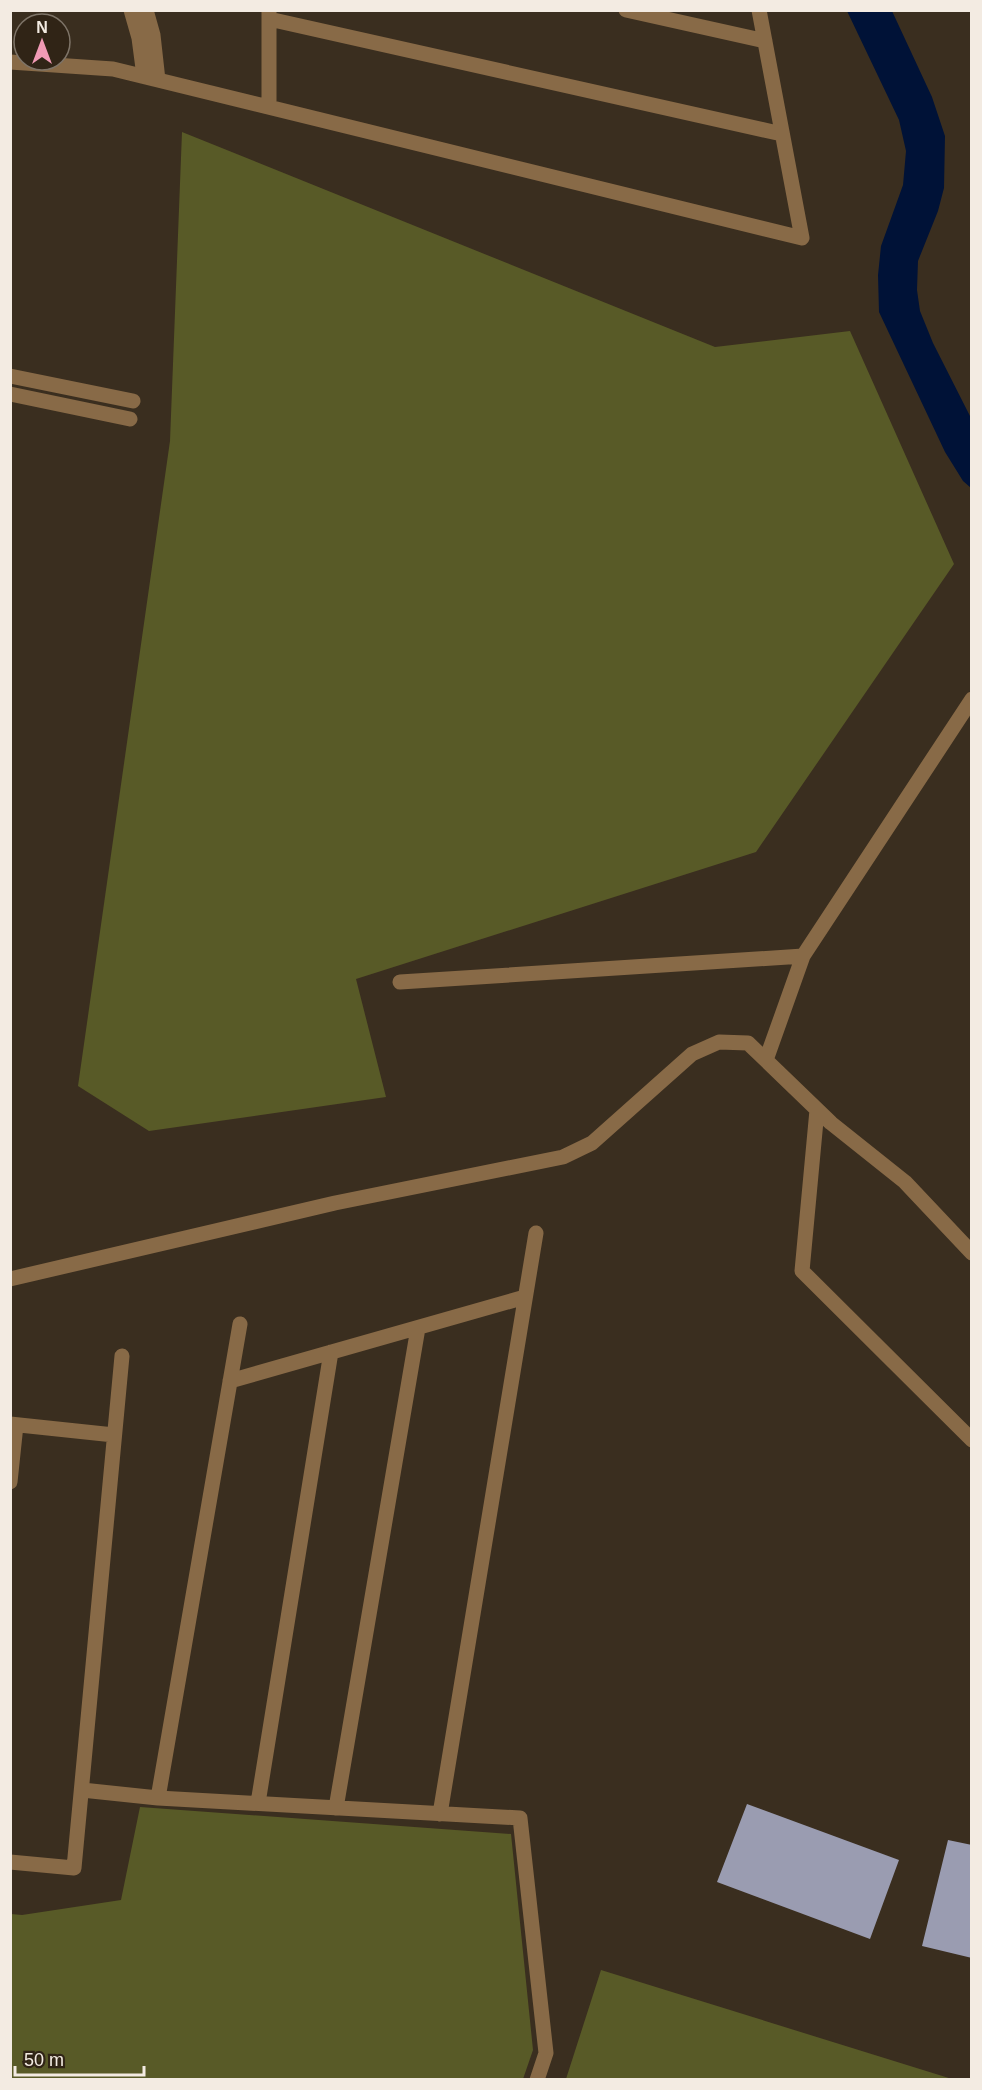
<svg xmlns="http://www.w3.org/2000/svg" width="982" height="2090" font-family="Arial,sans-serif">
  <style>
    .green { fill: #585a27 }
    .water { fill: #001237 }
    .building { fill: #9a9cb1 }
    .lines { fill: none; stroke-linecap: round; stroke-linejoin: round }
    .street { stroke: #886a47; stroke-width: 15 }
  </style>
  <rect width="100%" height="100%" fill="#3a2e1f"/>
  <path class="green" d="M182 132 715 347 850 331 954 564 756 852 356 979 386 1097 149 1131 78 1086 170 441Z
    M140 1807 511 1834 533 2050 523 2079H11V1914L22 1915 121 1900Z
    M601 1970 952 2079H566Z"/>
  <path class="water" d="M847 11H892L932 97 945 136 944 188 938 211 918 261 917 290 920 311 933 343 971 418V488L963 481 945 452 879 312 878 275 881 246 903 185 906 151 899 120Z"/>
  <path class="building" d="M747 1804 899 1860 870 1939 717 1882Z
    M948 1840 972 1845V1958L922 1946Z"/>
  <g class="lines">
    <path class="street" d="M131 10 139 38 144 76
      M146 10 153 35 158 80
      M626 10 765 41
      M269 11V107
      M269 19 782 134
      M10 62 113 69 802 238 759 10
      M10 376 133 401
      M10 394 130 419
      M400 982 803 956
      M766 1060 803 956 972 699
      M817 1110 802 1271 972 1440
      M10 1279 335 1203 563 1157 592 1143 692 1054 719 1042 748 1043 831 1123 905 1182 972 1253
      M230 1381 525 1297
      M10 1424 114 1435
      M10 1482 16 1425
      M82 1790 158 1798 520 1818 546 2053 537 2080
      M158 1798 240 1324
      M258 1803 331 1352
      M336 1808 418 1328
      M440 1814 536 1233
      M10 1862 74 1868 122 1356"/>
  </g>
  <rect width="982" height="2090" fill="none" stroke="#f3ebe2" stroke-width="24"/>
  <g transform="translate(42 42)"><circle r="28" fill="#302416" stroke="#7e7468" stroke-width="1.5"/>
  <path d="M0-4.5L10 22L0 15L-10 22Z" fill="#f09ab5"/>
  <text y="-9" font-size="16" font-weight="bold" text-anchor="middle" fill="#f3ebe2">N</text>
  </g>
  <path d="M15 2066v9h129v-9" fill="none" stroke="#f3ebe2" stroke-width="3"/>
  <text x="24" y="2066" font-size="18" fill="#f3ebe2" stroke="#302416" stroke-width="4.5" paint-order="stroke">50 m</text>
</svg>
